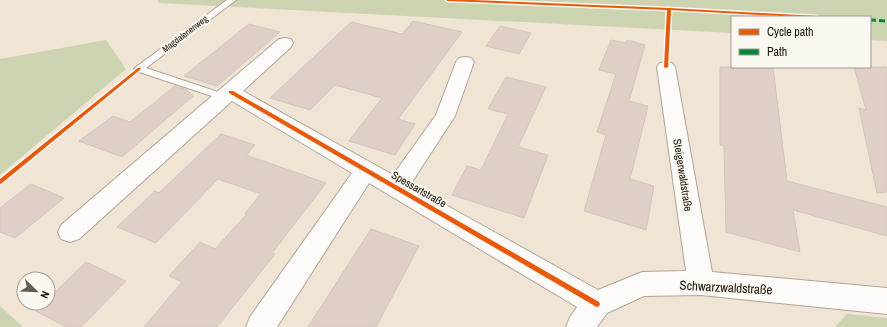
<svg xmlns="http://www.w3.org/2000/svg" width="887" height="327" font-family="'Archivo Narrow',sans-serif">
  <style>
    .green { fill: #ccd3b0 }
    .building { fill: #e0cfc7; stroke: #d1c5bd }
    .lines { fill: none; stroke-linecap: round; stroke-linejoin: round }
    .service-casing { stroke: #aea599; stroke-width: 2 }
    .minor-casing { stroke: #aea599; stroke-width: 2 }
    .service { fill: #fdfbf9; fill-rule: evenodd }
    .minor { fill: #fdfbf9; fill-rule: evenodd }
    .quiet { stroke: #00873e; stroke-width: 3; stroke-dasharray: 6 3; stroke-linecap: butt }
    .cycleway-casing { stroke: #fbf7f1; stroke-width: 3 }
    .cycleway { fill: #e8590c; fill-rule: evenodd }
    .labels { text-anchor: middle; stroke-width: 4; stroke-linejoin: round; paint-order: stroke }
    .far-street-label { font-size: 9px; fill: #191206; stroke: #fbf7f1 }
    .street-label { font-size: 11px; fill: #191206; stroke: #fbf7f1 }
    .near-street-label { font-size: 13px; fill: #191206; stroke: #fbf7f1 }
  </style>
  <rect width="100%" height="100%" fill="#f0e5d4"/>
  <path class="green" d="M157 0H887V41L870 40V17H732V33L159 3Z
    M106 40 126 69 0 175V59Z
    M0 306 23 327H0Z
    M847 314 887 318V327H835Z"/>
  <path class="building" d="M413 21 462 32 398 119 415 124 395 155 349 141 382 98 335 85 310 110 270 98 351 22 402 34Z
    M249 24 280 32 217 86 184 76Z
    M500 26 531 33 519 54 486 46Z
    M611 40 626 43 627 40 645 45 629 101 648 106 630 179 654 186 646 230 584 211 606 135 597 132 616 74 599 70Z
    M720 67H773L787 181 887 207V236L793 210 800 252 726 232 724 146 720 145Z
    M854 67H887V192L877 193 859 108 866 110Z
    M506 77 546 87 518 147 548 155 524 218 452 195 467 166 481 170 508 114 488 109Z
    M175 86 187 90 193 96 122 157 79 141 113 116 130 122Z
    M221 134 255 145 246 155 326 183 272 253 275 254 217 327H144L182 282 169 276 200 242 215 249 247 214 245 213 261 194 218 179 156 243 117 227 155 191 159 193Z
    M31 184 64 198 15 238 0 232V208Z
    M371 229 419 246 376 327H308Z
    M86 262 126 281 81 327H66L36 311 44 303H48V299Z"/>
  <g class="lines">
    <defs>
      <path id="service" d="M227 0H236L146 68 227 95 229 97 227 99H221L136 71 134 69 136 67Z"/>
      <path id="minor" d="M285 38 291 39 293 43 291 47 243 91 393 175 436 115 456 62 459 58 465 57 471 58 474 62 455 116 410 185 598 290 642 272 686 271 657 67 660 63 666 62 672 63 675 67 712 272 887 288V314L701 295 644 296 607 313 597 327H566L570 317 577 307 369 183 277 327H246L250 317 352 173 232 101 79 239 70 242 61 239 58 232 61 225 279 39Z"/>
    </defs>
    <use href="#service" class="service-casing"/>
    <use href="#minor" class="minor-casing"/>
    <use href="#service" class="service"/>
    <use href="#minor" class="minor"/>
    <path class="quiet" d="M870 20 887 21"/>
    <defs>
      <path id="cycleway" d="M446 0H473L669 8 817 16 819 17H797L671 10 668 67 666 68 664 67 667 10 448 1Z
        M138 68H140L141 69 2 183 0 184V179Z
        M229 91H233L599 302 600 304 599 306 597 307 595 306 229 93Z"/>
    </defs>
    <use href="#cycleway" class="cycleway-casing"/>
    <use href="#cycleway" class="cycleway"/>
  </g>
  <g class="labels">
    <g class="far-street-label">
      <text transform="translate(185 34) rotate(-37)" y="3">Magdalenenweg</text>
    </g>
    <g class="street-label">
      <text transform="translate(683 175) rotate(81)" y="4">Steigerwaldstraße</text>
      <text transform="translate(419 189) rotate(30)" y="4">Spessartstraße</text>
    </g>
    <g class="near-street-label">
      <text transform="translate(726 287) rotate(3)" y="5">Schwarzwaldstraße</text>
    </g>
  </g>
  <rect x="731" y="16" width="140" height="52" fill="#fbf7f1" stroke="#a19b93"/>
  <rect x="739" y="29" width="20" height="6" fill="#e8590c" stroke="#a19b93"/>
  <text x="767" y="36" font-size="12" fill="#191206">Cycle path</text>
  <rect x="739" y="49" width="20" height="6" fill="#00873e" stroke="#a19b93"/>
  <text x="767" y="56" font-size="12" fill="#191206">Path</text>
  <g transform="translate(36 291) rotate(113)"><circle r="19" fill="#fbf7f1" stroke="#a19b93"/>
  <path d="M0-3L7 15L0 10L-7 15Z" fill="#645c4e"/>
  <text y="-6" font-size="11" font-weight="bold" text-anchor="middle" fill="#191206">N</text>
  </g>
</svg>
